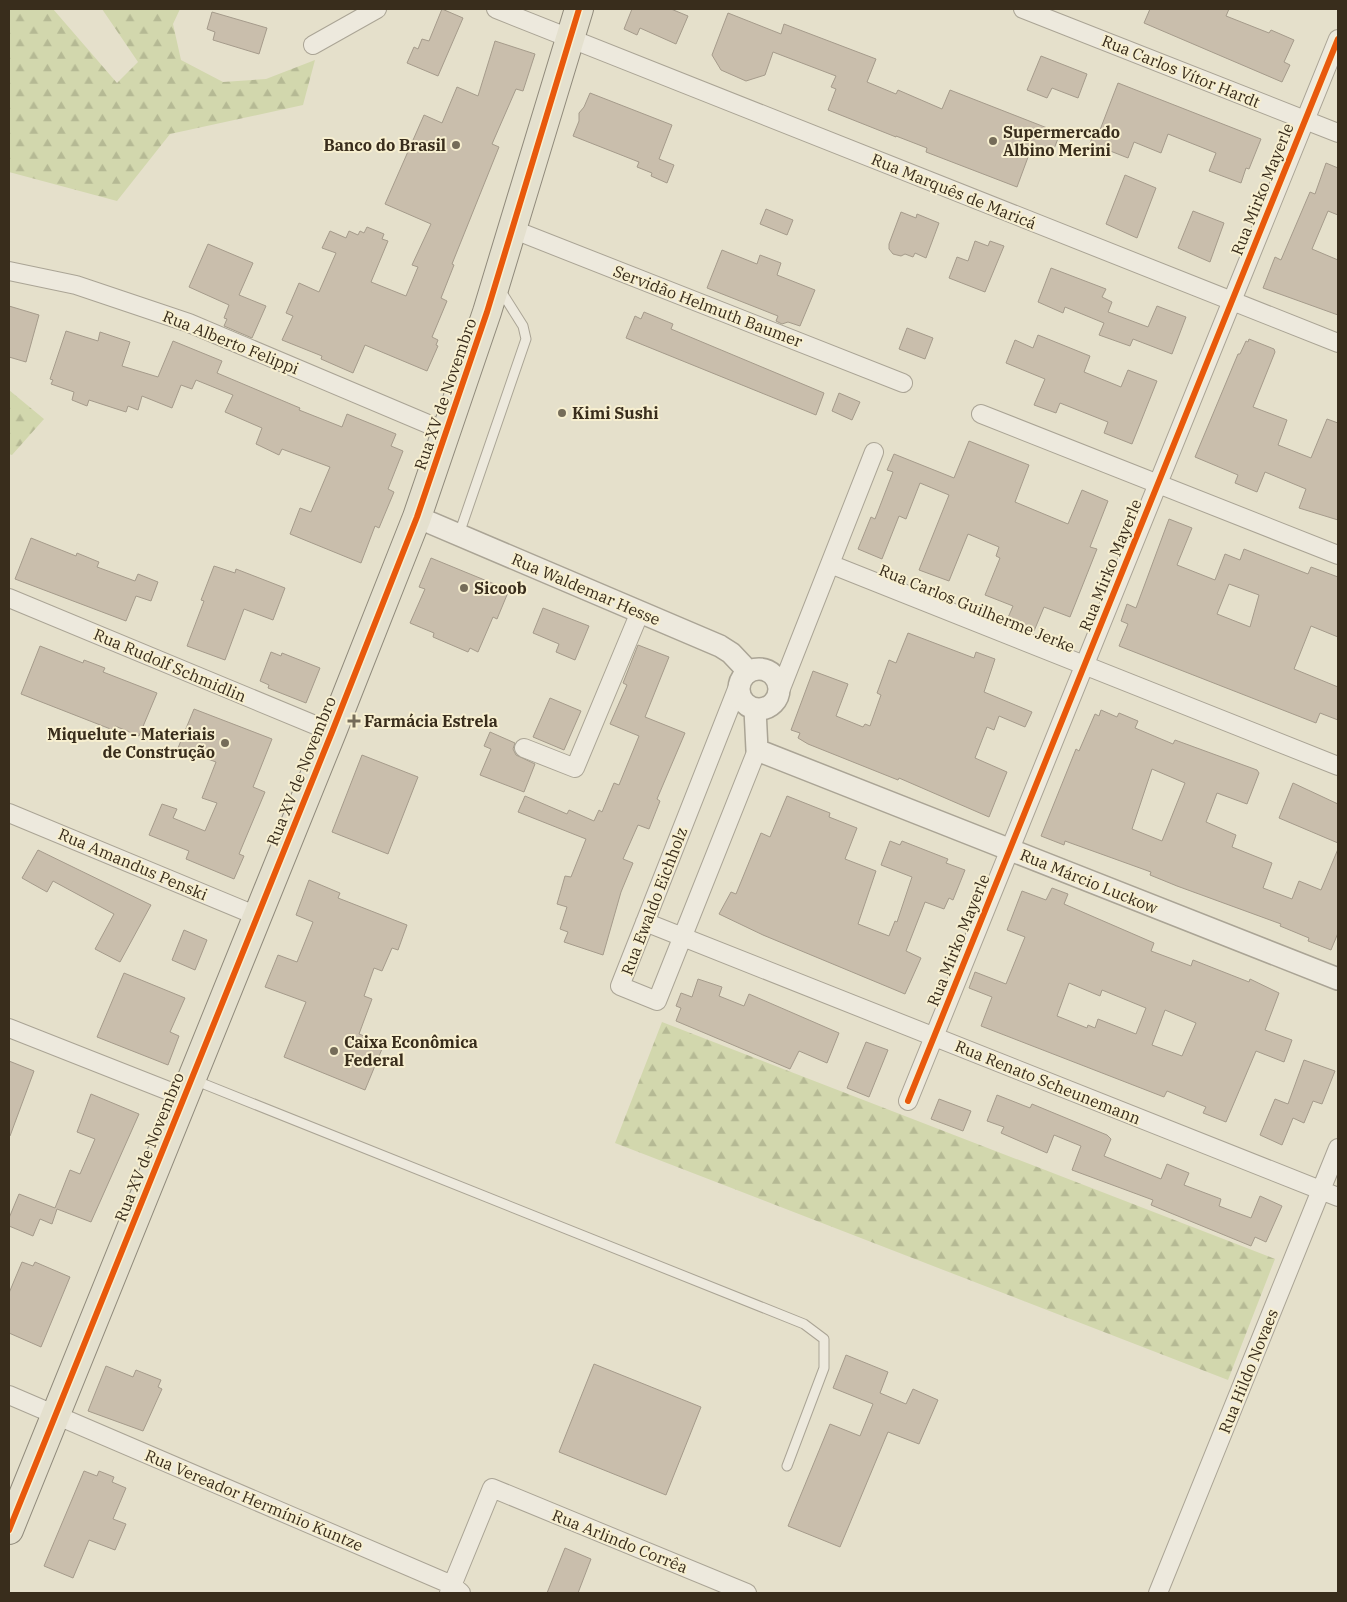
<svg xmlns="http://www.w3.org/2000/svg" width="1347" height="1602" font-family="'IBM Plex Serif',serif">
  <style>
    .forest { fill: url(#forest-firs) }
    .building { fill: #c9beac; stroke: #a59b8b; fill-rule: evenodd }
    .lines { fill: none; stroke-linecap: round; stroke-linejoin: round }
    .service-casing { stroke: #aaa495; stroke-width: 11 }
    .minor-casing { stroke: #aaa495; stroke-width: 20 }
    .tertiary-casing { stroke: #aaa495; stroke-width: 24 }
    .primary-casing { stroke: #908a7b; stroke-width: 30 }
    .service { stroke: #ede9dd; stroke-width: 9 }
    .minor { stroke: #ede9dd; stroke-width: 18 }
    .tertiary { stroke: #ede9dd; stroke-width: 21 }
    .primary { stroke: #e4e0ce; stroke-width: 28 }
    .cycleway-casing { stroke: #f7efd0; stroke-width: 9 }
    .cycleway { stroke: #e8590c; stroke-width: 6 }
    .poi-dot { fill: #756c59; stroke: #f7efd0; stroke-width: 2 }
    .labels { text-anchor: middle; stroke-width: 4; stroke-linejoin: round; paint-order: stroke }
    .street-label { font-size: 16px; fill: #392d1c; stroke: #f7efd0 }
    .poi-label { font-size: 16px; font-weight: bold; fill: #392d1c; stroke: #f7efd0; text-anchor: start }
  </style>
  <defs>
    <pattern id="forest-firs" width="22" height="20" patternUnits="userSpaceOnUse" patternTransform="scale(1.25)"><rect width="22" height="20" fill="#d2d7ad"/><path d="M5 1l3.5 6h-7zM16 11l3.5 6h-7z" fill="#b5b994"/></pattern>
  </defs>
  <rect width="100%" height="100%" fill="#e5e0cb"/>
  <path class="forest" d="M9 9H53L117 83 138 62 102 9H180L173 24 181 60 223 82 266 79 315 60 303 105 170 134 117 201 9 172Z
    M9 390 44 419 12 455 9 454Z
    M662 1022 1275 1259 1228 1380 615 1143Z"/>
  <path class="building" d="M442 9 463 18 438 76 407 63 414 47 418 49 422 39 429 41Z
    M632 9H671L688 16 676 44 640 28 637 35 624 29Z
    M1150 9H1229L1226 16 1269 33 1271 30 1294 40 1284 62 1290 65 1282 82 1144 23Z
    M212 12 267 28 259 54 213 40 215 32 207 29Z
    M728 13 781 34 784 24 876 59 867 82 896 94 898 90 942 109 950 90 1060 133 1051 157 1031 149 1017 187 926 152 927 148 896 136V137L828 110 836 89 831 87 836 76 773 52 765 75 746 81 721 70 712 55Z
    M495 41 535 54 523 91 516 89 492 144 499 147 452 264 454 265 441 298 447 301 432 337 438 340 436 345 438 346 427 371 365 345 353 373 321 359 322 356 282 340 293 316 286 313 299 283 319 292 336 253 322 248 330 231 346 238 349 231 358 235 360 231 364 233 367 227 384 234 382 239 388 241 371 282 406 296 418 267 412 265 431 224 385 204 424 115 442 123 457 87 478 96Z
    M1041 56 1087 74 1078 98 1052 88 1047 98 1027 90Z
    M1118 83 1261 139 1249 169 1246 168 1241 183 1209 171 1216 153 1168 134 1161 153 1134 142 1128 158 1090 143 1096 128 1100 130Z
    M590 93 672 125 659 159 674 165 667 183 651 176 652 173 637 167 639 162 573 136 579 121V113L584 107Z
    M1326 163 1338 168V215L1328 211 1312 249 1338 260V315L1263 288 1275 257 1281 260 1310 192 1315 194Z
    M1125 175 1156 188 1137 238 1106 224Z
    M766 209 793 220 787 235 760 224Z
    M1193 211 1224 223 1210 262 1178 248Z
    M901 212 916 218 917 214 939 223 926 258 915 253 913 257 905 254 901 256 893 254 889 249V244Z
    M975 241 988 246 990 241 1004 246 985 292 949 278 957 257 968 261Z
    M208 244 253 263 239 295 266 306 252 338 224 326 227 319 224 318 229 305 189 287Z
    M722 250 757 264 760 255 781 263 777 275 815 290 800 326 788 322 782 324 776 321 778 316 707 288Z
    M1051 268 1106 289 1102 297 1112 302 1108 312 1148 327 1157 306 1186 317 1172 354 1133 339 1130 346 1099 335 1104 323 1065 307 1063 313 1038 302Z
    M9 306 39 315 26 362 9 357Z
    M644 312 673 324 671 329 824 393 816 415 626 338 635 316 641 319Z
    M907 328 933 338 925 359 899 349Z
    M66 331 98 341 100 332 130 342 122 366 158 377 173 341 222 361 217 373 300 408 299 410 342 427 347 414 396 434 391 446 403 451 388 489 394 492 379 528 375 526 361 563 290 534 300 508 311 512 330 467 282 449 279 455 256 444 262 428 225 412 233 395 196 380 192 389 181 385 172 408 142 396 138 410 128 406 126 412 89 400 87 406 72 400 74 392 51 384 53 380 50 379Z
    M1038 335 1090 356 1084 372 1121 387 1128 370 1157 381 1132 444 1104 433 1108 422 1060 403 1056 413 1034 405 1045 379 1006 363 1015 340 1033 348Z
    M1249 339 1274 349 1275 352 1253 407 1287 420 1278 445 1311 458 1327 419 1338 423V520L1299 508 1306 489 1265 472 1257 492 1235 483 1238 475 1195 457 1238 354H1240L1246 341 1248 342Z
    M839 393 860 402 852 420 832 411Z
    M969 441 1029 465 1015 502 1068 524 1082 490 1108 501 1090 547 1097 549 1070 617 1044 607 1034 631 1007 620 1013 606 985 595 1000 558 996 556 999 547 968 534 949 581 919 570 949 495 920 483 906 519 899 516 882 559 858 549 871 517 875 519 893 472 887 470 894 454 954 478Z
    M1169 519 1192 528 1177 565 1215 580 1225 554 1240 560 1244 549 1308 574 1311 567 1338 577V637L1311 626 1294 669 1338 687V720L1320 713 1316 723 1119 646 1128 624 1121 621 1127 604 1136 608ZM1229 584 1259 595 1250 627 1217 614Z
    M31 538 76 556 77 553 99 562 97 567 135 581 138 574 158 582 151 601 136 596 126 621 15 579Z
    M431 558 509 590 497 619 493 617 478 652 470 648 468 652 433 637 434 633 410 623 425 589 419 587Z
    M214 566 235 573 236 569 285 588 273 620 244 609 225 660 187 646 204 601 201 600Z
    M543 608 589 626 575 660 556 652 559 644 533 633Z
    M908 633 974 658 976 652 995 659 984 692 1032 712 1025 727 999 716 994 730 987 727 975 758 1007 772 989 817 899 778 898 780 808 744 798 738 800 733 791 730 813 671 848 684 836 716 863 727 865 724 870 726 881 695 877 693 889 660 896 663Z
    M638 645 669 657 645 717 685 733 657 799 660 801 649 829 638 825 623 859 633 863 621 892 603 955 564 942 568 932 560 929 567 907 557 904 565 876 571 877 586 839 518 812 525 796 567 814 569 810 594 821 599 810 602 812 614 783 619 785 639 736 610 724 627 685 623 683Z
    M40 646 83 663 84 660 105 668 103 672 157 693 139 736 115 726 113 730 21 694Z
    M271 652 281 656 282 653 320 668 306 703 268 688 269 685 260 681Z
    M550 698 581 711 564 750 533 737Z
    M194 709 272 739 253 787 265 792 239 854 244 856 234 879 186 859 189 851 149 835 162 804 177 809 173 818 205 831 217 803 202 798 216 762 178 748Z
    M1101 710 1117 717 1119 713 1138 721 1135 728 1173 744 1175 740 1257 770 1259 773 1247 804 1217 793 1206 822 1236 835 1232 847 1272 863 1263 888 1292 899 1299 881 1321 890 1338 849V933L1331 950 1308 941 1309 938 1280 926 1281 924 1177 886 1150 875 1151 872 1065 841 1064 845 1041 836 1076 749 1079 751 1095 714 1099 716ZM1152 769 1185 783 1162 841 1132 829Z
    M490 732 515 743 513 749 516 755 535 764 524 792 480 775 491 749 484 746Z
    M362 755 418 777 388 854 332 832Z
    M1293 783 1338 804V843L1279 818Z
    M787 796 830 813 829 817 857 828 845 859 876 871 858 924 889 936 895 921 897 922 912 877 881 865 890 841 900 845 902 841 948 859 946 863 965 870 953 900 949 898 944 909 925 902 906 951 921 958 905 994 763 935 719 914 731 892 736 894 761 833 770 837Z
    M38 850 151 905 120 962 95 949 114 914 53 881 47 892 22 878Z
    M309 880 340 893 338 898 407 925 398 950 392 948 382 971 374 968 364 996 372 999 359 1034 384 1044 365 1090 284 1057 306 1002 265 987 278 955 297 962 313 922 296 915Z
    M1052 888 1068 894 1064 904 1154 943 1151 951 1191 966 1193 960 1249 982 1250 979 1279 993 1265 1030 1292 1040 1284 1062 1256 1051 1226 1122 1203 1113 1206 1107 1167 1091 1164 1097 981 1026 992 997 969 988 975 972 1006 984 1025 937 1007 930 1022 891 1046 900ZM1069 983 1100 996 1102 990 1146 1008 1136 1034 1098 1019 1095 1028 1088 1025 1087 1028 1057 1016ZM1165 1010 1196 1023 1182 1056 1152 1045Z
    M184 930 207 940 195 970 172 960Z
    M124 973 185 998 170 1032 179 1036 168 1065 97 1037Z
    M698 979 722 987 719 996 744 1006 749 994 839 1033 827 1063 799 1051 790 1069 676 1021 681 1008 676 1006 681 993 692 997Z
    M866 1042 888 1050 869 1097 847 1088Z
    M1304 1060 1335 1071 1322 1104 1313 1101 1304 1123 1293 1118 1282 1145 1260 1135 1275 1099 1288 1104Z
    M9 1061 34 1071 10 1136 9 1135Z
    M91 1094 139 1114 91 1222 57 1209 52 1224 40 1219 33 1236 9 1226V1218L19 1194 55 1208 70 1170 80 1174 95 1139 77 1132Z
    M997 1095 1030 1108 1032 1104 1107 1135 1111 1139 1104 1156 1161 1179 1167 1164 1189 1173 1184 1185 1221 1199 1219 1206 1232 1211 1251 1218 1260 1196 1282 1206 1266 1242 1255 1237 1251 1246 1151 1205 1153 1200 1072 1170 1081 1146 1054 1135 1047 1153 1001 1133 1004 1127 987 1121Z
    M939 1099 971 1111 963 1131 931 1119Z
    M22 1262 33 1266 35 1262 70 1277 41 1347 9 1333V1293Z
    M846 1355 888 1372 880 1393 906 1404 913 1389 938 1400 919 1444 888 1432 840 1547 788 1526 830 1424 860 1436 873 1404 833 1388Z
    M594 1364 701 1407 666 1495 559 1452Z
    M106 1366 133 1377 136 1370 161 1380 158 1387 162 1389 143 1431 88 1411Z
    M84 1471 97 1476 99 1471 114 1477 112 1482 126 1488 113 1519 126 1524 115 1550 89 1540 73 1578 44 1566Z
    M565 1548 591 1559 578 1593H547Z"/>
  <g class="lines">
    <defs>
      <path id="service" d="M459 534 526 339 523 326 499 288
        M194 1080 804 1324 824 1339V1368L787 1466"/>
      <path id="minor" d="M496 9 1338 343
        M1023 9 1338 133
        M313 45 377 9
        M512 229 903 383
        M9 271 76 285 189 323 447 432
        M981 414 1338 555
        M830 564 1338 766
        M9 598 332 732
        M739 684 620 986 657 1001 757 750
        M778 696 874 452
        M524 748 575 768 640 612
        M9 813 257 916
        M645 922 1338 1197
        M9 1028 184 1097
        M908 1101 1338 39
        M9 1395 452 1585 461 1593
        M449 1593 492 1488 747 1593
        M1158 1593 1338 1148"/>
      <path id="tertiary" d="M417 517 720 646 731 653 748 671
        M739 689a20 20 0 1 1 40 0a20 20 0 1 1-40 0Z
        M755 709 757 750 1338 979"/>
      <path id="primary" d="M9 1530 332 732 417 517 487 312 579 9"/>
    </defs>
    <use href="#service" class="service-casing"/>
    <use href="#minor" class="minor-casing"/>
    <use href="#tertiary" class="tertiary-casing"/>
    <use href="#primary" class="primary-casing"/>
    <use href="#service" class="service"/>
    <use href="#minor" class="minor"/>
    <use href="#tertiary" class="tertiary"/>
    <use href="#primary" class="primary"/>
    <defs>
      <path id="cycleway" d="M908 1101 1338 39
        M9 1530 332 732 417 517 487 312 579 9"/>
    </defs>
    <use href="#cycleway" class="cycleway-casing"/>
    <use href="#cycleway" class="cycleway"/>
  </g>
  <g class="poi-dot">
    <circle cx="993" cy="141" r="5"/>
    <circle cx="456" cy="145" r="5"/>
    <circle cx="562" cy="413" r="5"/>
    <circle cx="464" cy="588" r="5"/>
    <path d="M351.5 713.5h5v5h5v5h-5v5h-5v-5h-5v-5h5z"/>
    <circle cx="225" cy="743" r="5"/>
    <circle cx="334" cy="1051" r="5"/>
  </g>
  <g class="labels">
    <g class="street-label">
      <text transform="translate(1181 71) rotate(22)" y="6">Rua Carlos Vítor Hardt</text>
      <text transform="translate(1262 189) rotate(-68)" y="6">Rua Mirko Mayerle</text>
      <text transform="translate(954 191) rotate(22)" y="6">Rua Marquês de Maricá</text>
      <text transform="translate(708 306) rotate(21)" y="6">Servidão Helmuth Baumer</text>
      <text transform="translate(231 342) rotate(22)" y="6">Rua Alberto Felippi</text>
      <text transform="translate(445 394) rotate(-71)" y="6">Rua XV de Novembro</text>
      <text transform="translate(1110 565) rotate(-68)" y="6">Rua Mirko Mayerle</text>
      <text transform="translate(586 589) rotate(23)" y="6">Rua Waldemar Hesse</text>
      <text transform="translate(977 608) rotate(22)" y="6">Rua Carlos Guilherme Jerke</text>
      <text transform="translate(170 665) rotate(23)" y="6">Rua Rudolf Schmidlin</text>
      <text transform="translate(301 771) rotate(-68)" y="6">Rua XV de Novembro</text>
      <text transform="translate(133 864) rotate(23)" y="6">Rua Amandus Penski</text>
      <text transform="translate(1089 881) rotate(22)" y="6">Rua Márcio Luckow</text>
      <text transform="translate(654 901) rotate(-69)" y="6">Rua Ewaldo Eichholz</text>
      <text transform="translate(958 940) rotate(-68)" y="6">Rua Mirko Mayerle</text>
      <text transform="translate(1048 1082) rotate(22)" y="6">Rua Renato Scheunemann</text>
      <text transform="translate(149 1147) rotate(-68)" y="6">Rua XV de Novembro</text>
      <text transform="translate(1248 1371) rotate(-68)" y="6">Rua Hildo Novaes</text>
      <text transform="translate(254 1500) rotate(23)" y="6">Rua Vereador Hermínio Kuntze</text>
      <text transform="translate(620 1541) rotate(22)" y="6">Rua Arlindo Corrêa</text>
    </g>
    <g class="poi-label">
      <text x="1003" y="138">Supermercado<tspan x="1003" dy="18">Albino Merini</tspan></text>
      <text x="446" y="151" text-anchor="end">Banco do Brasil</text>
      <text x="572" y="419">Kimi Sushi</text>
      <text x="474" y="594">Sicoob</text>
      <text x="364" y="727">Farmácia Estrela</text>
      <text x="215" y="740" text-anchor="end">Miquelute - Materiais<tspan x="215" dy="18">de Construção</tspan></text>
      <text x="344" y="1048">Caixa Econômica<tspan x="344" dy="18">Federal</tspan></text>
    </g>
  </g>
  <rect width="1347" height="1602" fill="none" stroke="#392d1c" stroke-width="20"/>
</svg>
